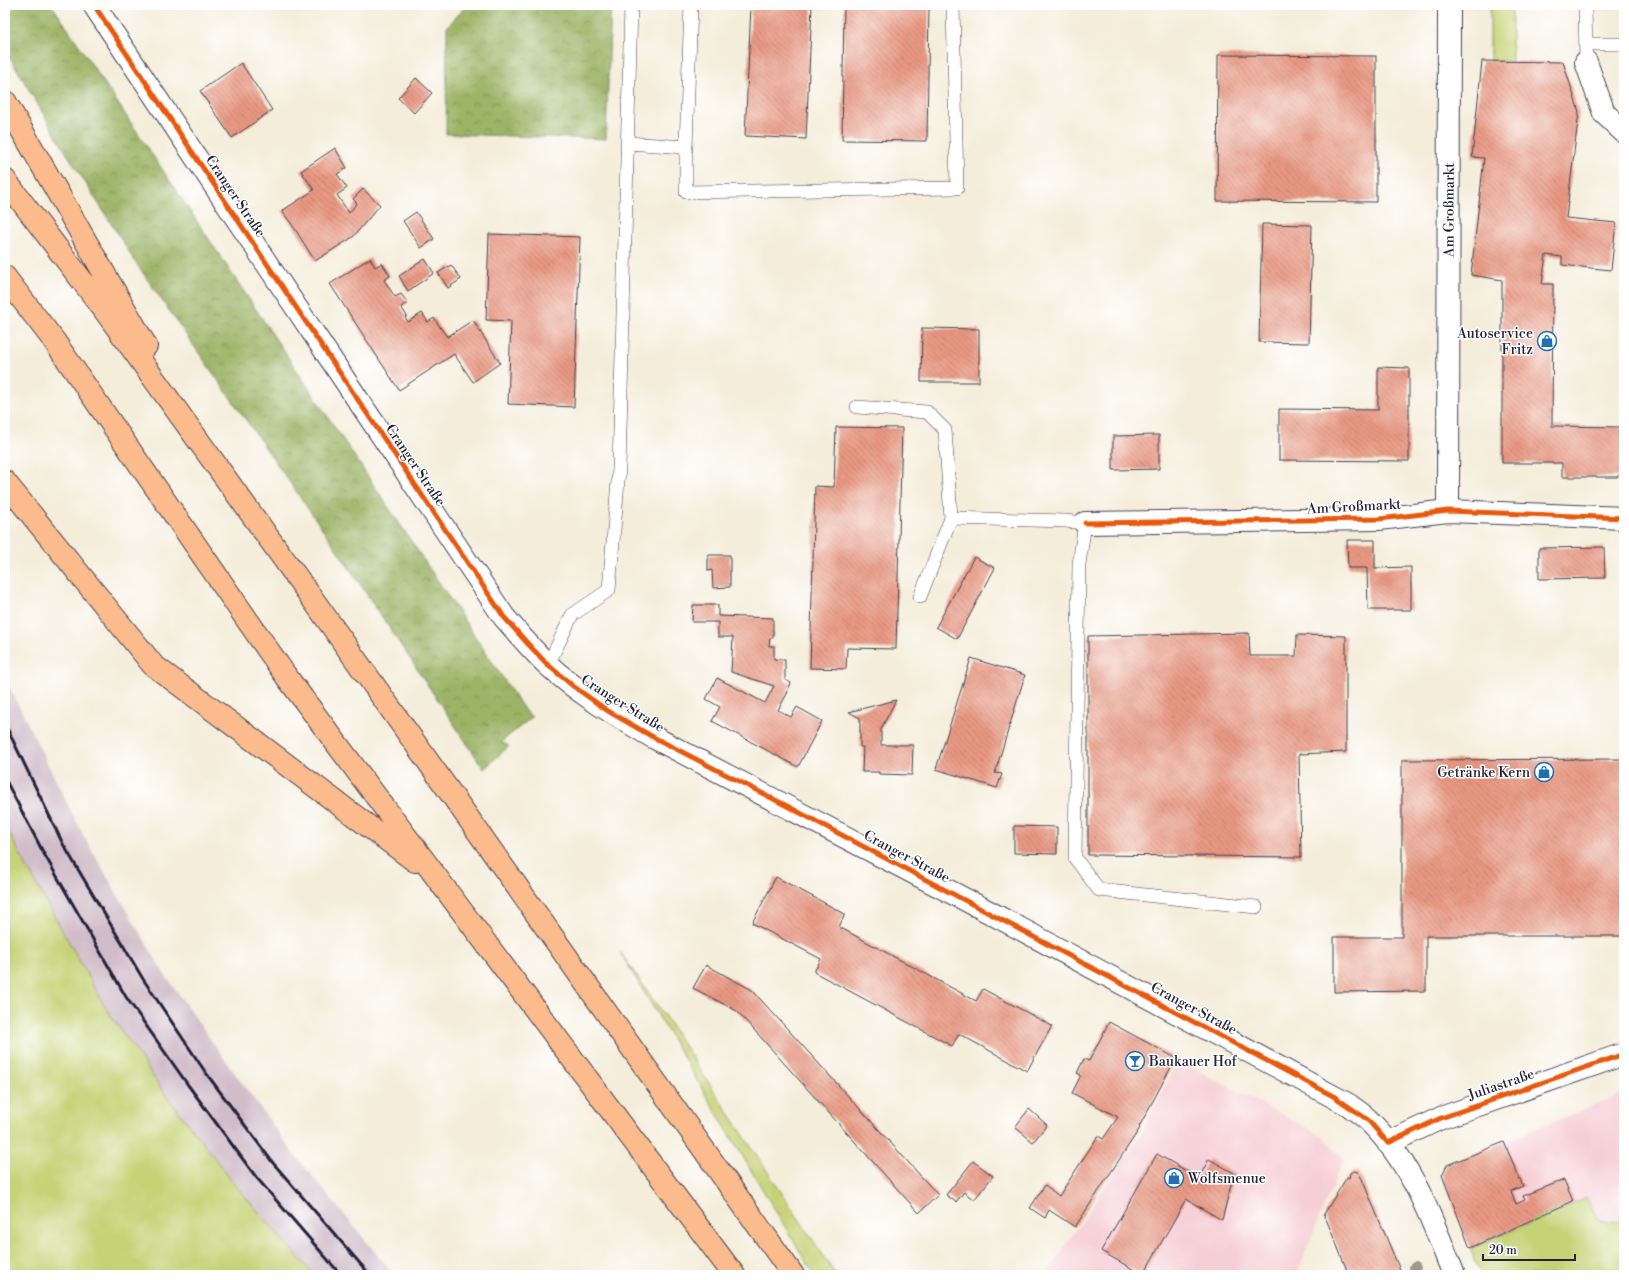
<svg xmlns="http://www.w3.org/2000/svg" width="1629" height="1280" font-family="'Libre Bodoni',serif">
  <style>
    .built { fill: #f6cfd6 }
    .railway { fill: #d1bdc9 }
    .grass { fill: #c5d274; stroke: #747a58 }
    .forest { fill: url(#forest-crowns); stroke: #5f6b50 }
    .building { fill: url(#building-back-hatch) }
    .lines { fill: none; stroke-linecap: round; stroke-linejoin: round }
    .service-casing { stroke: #424053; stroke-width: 14 }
    .minor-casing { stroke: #424053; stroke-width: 24 }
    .tertiary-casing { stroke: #424053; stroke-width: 24 }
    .motorway-casing { stroke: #424053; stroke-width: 24 }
    .service { stroke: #fff; stroke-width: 13 }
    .minor { stroke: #fff; stroke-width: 22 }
    .tertiary { stroke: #fff; stroke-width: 22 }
    .motorway { stroke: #fbbb8c; stroke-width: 22 }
    .rail { stroke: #22223b; stroke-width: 3 }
    .cycleway-casing { stroke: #fff; stroke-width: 8 }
    .cycleway { stroke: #e8590c; stroke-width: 5 }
    .tree { fill: #9b9a8c }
    .labels { text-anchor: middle; stroke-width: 3; stroke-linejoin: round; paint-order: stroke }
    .street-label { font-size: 14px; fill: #22223b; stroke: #fff }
    .poi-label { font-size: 14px; fill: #22223b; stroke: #fff; text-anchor: end }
  </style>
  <defs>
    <pattern id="forest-crowns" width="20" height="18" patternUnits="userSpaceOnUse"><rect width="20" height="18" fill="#9cb466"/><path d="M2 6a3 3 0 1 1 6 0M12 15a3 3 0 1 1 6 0" fill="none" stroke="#7f9255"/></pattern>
    <pattern id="building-back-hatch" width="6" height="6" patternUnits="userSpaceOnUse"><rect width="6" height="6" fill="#e99882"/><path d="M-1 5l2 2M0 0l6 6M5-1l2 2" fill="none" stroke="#bc7c6c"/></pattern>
  </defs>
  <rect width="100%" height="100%" fill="#fff"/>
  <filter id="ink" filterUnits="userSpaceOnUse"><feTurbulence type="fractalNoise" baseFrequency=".025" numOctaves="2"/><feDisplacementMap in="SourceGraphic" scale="8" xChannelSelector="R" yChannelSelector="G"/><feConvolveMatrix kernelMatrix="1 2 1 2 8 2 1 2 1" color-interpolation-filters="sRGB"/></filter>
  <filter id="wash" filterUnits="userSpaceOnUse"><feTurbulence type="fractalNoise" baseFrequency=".012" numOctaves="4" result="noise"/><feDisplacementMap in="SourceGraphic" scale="16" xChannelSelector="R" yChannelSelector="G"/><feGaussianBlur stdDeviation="0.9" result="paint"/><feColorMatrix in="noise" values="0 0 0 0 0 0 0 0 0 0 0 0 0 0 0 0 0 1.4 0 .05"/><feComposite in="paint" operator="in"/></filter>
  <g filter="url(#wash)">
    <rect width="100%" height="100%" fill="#f4edda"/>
    <path class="built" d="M1178 1060 1321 1135 1344 1158 1296 1275H1046L1144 1128Z
      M1624 1093V1221L1621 1222 1598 1220 1586 1197 1470 1249 1442 1177 1445 1167 1468 1156Z"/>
    <path class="railway" d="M5 678 83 835 163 972 228 1064 294 1154 394 1275H314L239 1190 166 1095 106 1008 24 862 5 825Z"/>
    <path class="grass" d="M1490 5H1512V61H1490Z
      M5 825 24 862 106 1008 166 1095 239 1190 314 1275H77L74 1273 69 1275H5Z
      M620 952 660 1009 836 1275H814Z
      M1586 1197 1598 1220 1621 1222 1624 1221V1270L1615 1275H1481L1470 1249Z"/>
    <path class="forest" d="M5 5H52L525 711 532 717 501 742 509 746 484 769 333 544 140 269 64 149 5 49Z
      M467 5H611L606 139 446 134 447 27Z"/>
    <g id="blocks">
      <path class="building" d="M751 5H812L806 139 745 136Z
        M844 5H929L927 141 842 140Z
        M1218 55 1376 56V202L1217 201Z
        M1482 61 1563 62 1579 112 1566 218 1616 223 1611 270 1562 265V257L1546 255 1542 284H1553L1552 426 1624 427V471L1617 477H1562V463H1502V280L1471 275 1484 158 1472 157Z
        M241 63 272 110 232 138 200 91Z
        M416 78 432 93 414 113 398 98Z
        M335 148 347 168 337 174 347 188 337 195 349 213 357 203 353 199 363 189 380 205 353 237 315 261 295 229 282 211 314 190 301 171Z
        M416 212 434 239 421 248 403 221Z
        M1262 224 1312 225 1309 343 1259 342Z
        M489 234 580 237 574 407 508 404 511 321 486 320Z
        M370 258 375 267 382 263 390 276 384 280 395 297 401 294 408 303 401 307 407 316 405 317 408 322 422 313 428 322 434 318 447 337 473 320 500 363 473 382 454 354 399 390 330 284Z
        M425 259 434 273 408 291 399 276Z
        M451 265 461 279 448 288 438 273Z
        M922 328 979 329V382H921Z
        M1378 367 1409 368V461L1279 460V409L1378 410Z
        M836 427 902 428 896 649 847 648 846 669 810 668 815 486 834 487Z
        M1159 435V469L1113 470V436Z
        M1347 540H1375V568L1411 567V610H1368L1367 568H1348Z
        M1604 547 1605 578 1539 579V548Z
        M708 555H730V587L713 588 712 570 708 571Z
        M974 557 995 568 957 639 936 627Z
        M693 605H718V616L773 618V638H770L769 646H774V659L785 660V680L791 683 787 692H788L778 710 791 717 797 707 822 721 798 767 712 721 720 707 706 699 717 678 765 703 774 686 731 672 733 637H718V622H692Z
        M1249 633 1250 656H1296L1297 635 1346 636V752L1299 754 1301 857 1088 855V636Z
        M971 658 1025 675 995 773 1002 774 997 788 936 769Z
        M896 700 881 729V745H913L912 775 879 774V772H862L863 747H860V718L849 712Z
        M1624 759V936H1426V991L1334 992V937H1402V760Z
        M1014 826 1057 827V854L1014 853Z
        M776 877 845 914 839 927 976 1001 983 989 1052 1026 1027 1071 959 1034 952 1046 814 972 821 959 752 923Z
        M706 965 752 990 938 1195 919 1213 737 1011 693 988Z
        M1109 1022 1176 1058 1139 1127 1140 1128 1075 1227 1049 1210 1045 1218 1030 1208 1045 1185 1059 1196 1098 1136 1103 1139 1118 1117 1072 1093 1081 1075 1077 1073 1084 1059 1089 1061Z
        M1029 1109 1047 1125 1033 1142 1015 1127Z
        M1504 1142 1523 1186 1511 1191 1516 1204 1525 1200 1523 1196 1564 1180 1573 1201 1470 1248 1442 1175 1447 1165Z
        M1157 1154 1199 1178 1209 1159 1234 1173 1222 1220 1186 1199 1143 1275 1101 1251Z
        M973 1161 993 1176 974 1200 964 1192 956 1202 946 1195Z
        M1354 1171 1358 1172 1362 1179 1402 1275H1349L1324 1214 1347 1177 1349 1178 1350 1173Z"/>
    </g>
  </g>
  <g filter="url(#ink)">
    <use href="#blocks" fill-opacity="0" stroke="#424053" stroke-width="1"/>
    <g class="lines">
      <defs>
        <path id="service" d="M1585 5 1586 62
          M1585 44H1624
          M627 143 686 147V192L957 188 953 5
          M686 147 691 5
          M857 407 927 412 945 430 951 518
          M920 597 951 518 1065 521 1085 523 1079 564 1075 858 1099 890 1256 907
          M548 665 572 615 609 590 619 469 631 5"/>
        <g id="minor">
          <path d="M1586 62 1604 113 1624 132"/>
          <path id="s1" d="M1448 511 1449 5"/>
          <path d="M1085 523 1379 519 1448 511 1624 518"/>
          <path d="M1388 1143 1441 1118 1624 1054"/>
        </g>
        <path id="tertiary" d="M94 5 356 397 504 617C518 633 532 650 547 664 579 694 616 715 653 737L989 912 1349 1105C1355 1110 1362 1114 1368 1120 1412 1162 1432 1220 1454 1275"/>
        <path id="motorway" d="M5 101 146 346
          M5 180 100 304 314 601 793 1275
          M5 277 55 342 286 676 734 1275
          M5 482 153 665 415 861"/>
      </defs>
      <use href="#service" class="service-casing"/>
      <use href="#minor" class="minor-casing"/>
      <use href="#tertiary" class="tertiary-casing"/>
      <use href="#motorway" class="motorway-casing"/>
      <use href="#service" class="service"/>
      <use href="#minor" class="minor"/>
      <use href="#tertiary" class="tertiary"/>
      <use href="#motorway" class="motorway"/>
      <path class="rail" d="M5 724 63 844 143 979 206 1073 273 1163 370 1275
        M5 779 43 852 126 997 188 1085 256 1177 341 1275"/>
      <defs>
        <path id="cycleway" d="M94 5 356 397 504 617 528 644 548 665 573 686 608 711 653 737 789 807 1335 1097 1368 1120 1388 1143 1441 1118 1624 1054
          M1085 523 1379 519 1448 511 1624 518"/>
      </defs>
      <use href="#cycleway" class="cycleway-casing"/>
      <use href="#cycleway" class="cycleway"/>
    </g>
    <circle class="tree" cx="1415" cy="1268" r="6"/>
  </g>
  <defs>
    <symbol id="shop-ring" viewBox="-11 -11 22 22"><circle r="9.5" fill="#fff" stroke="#1f6fb2" stroke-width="1.5"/><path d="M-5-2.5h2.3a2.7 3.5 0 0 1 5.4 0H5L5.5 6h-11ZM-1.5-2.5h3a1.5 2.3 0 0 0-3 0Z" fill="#1f6fb2"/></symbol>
    <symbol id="bar-ring" viewBox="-11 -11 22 22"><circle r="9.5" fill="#fff" stroke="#1f6fb2" stroke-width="1.5"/><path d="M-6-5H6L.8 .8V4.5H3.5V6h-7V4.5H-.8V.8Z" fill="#1f6fb2"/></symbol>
  </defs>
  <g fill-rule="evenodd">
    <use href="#shop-ring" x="1536" y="330" width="22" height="22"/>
    <use href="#shop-ring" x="1533" y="761" width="22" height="22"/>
    <use href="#bar-ring" x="1124" y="1050" width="22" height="22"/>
    <use href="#shop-ring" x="1163" y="1167" width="22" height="22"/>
  </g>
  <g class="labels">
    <g class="street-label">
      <text transform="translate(236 196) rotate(56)" y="5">Cranger Straße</text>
      <text dy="5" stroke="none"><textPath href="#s1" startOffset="301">Am Großmarkt</textPath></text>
      <text transform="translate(416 465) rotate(56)" y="5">Cranger Straße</text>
      <text transform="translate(1354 506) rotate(-3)" y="5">Am Großmarkt</text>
      <text transform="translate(623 703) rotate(32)" y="5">Cranger Straße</text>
      <text transform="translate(907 856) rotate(28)" y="5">Cranger Straße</text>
      <text transform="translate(1194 1008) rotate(28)" y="5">Cranger Straße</text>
      <text transform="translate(1501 1084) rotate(-19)" y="5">Juliastraße</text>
    </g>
    <g class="poi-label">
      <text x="1533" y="338">Autoservice<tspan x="1533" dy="16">Fritz</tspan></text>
      <text x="1530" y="777">Getränke Kern</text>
      <text x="1149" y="1066" text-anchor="start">Baukauer Hof</text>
      <text x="1188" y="1183" text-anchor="start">Wolfsmenue</text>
    </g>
  </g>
  <rect width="1629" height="1280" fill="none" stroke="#fff" stroke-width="20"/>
  <path d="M1483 1254v6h92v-6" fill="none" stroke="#22223b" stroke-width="2"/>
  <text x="1489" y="1254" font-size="12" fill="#22223b" stroke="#ffffff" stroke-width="3" paint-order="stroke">20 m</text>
</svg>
